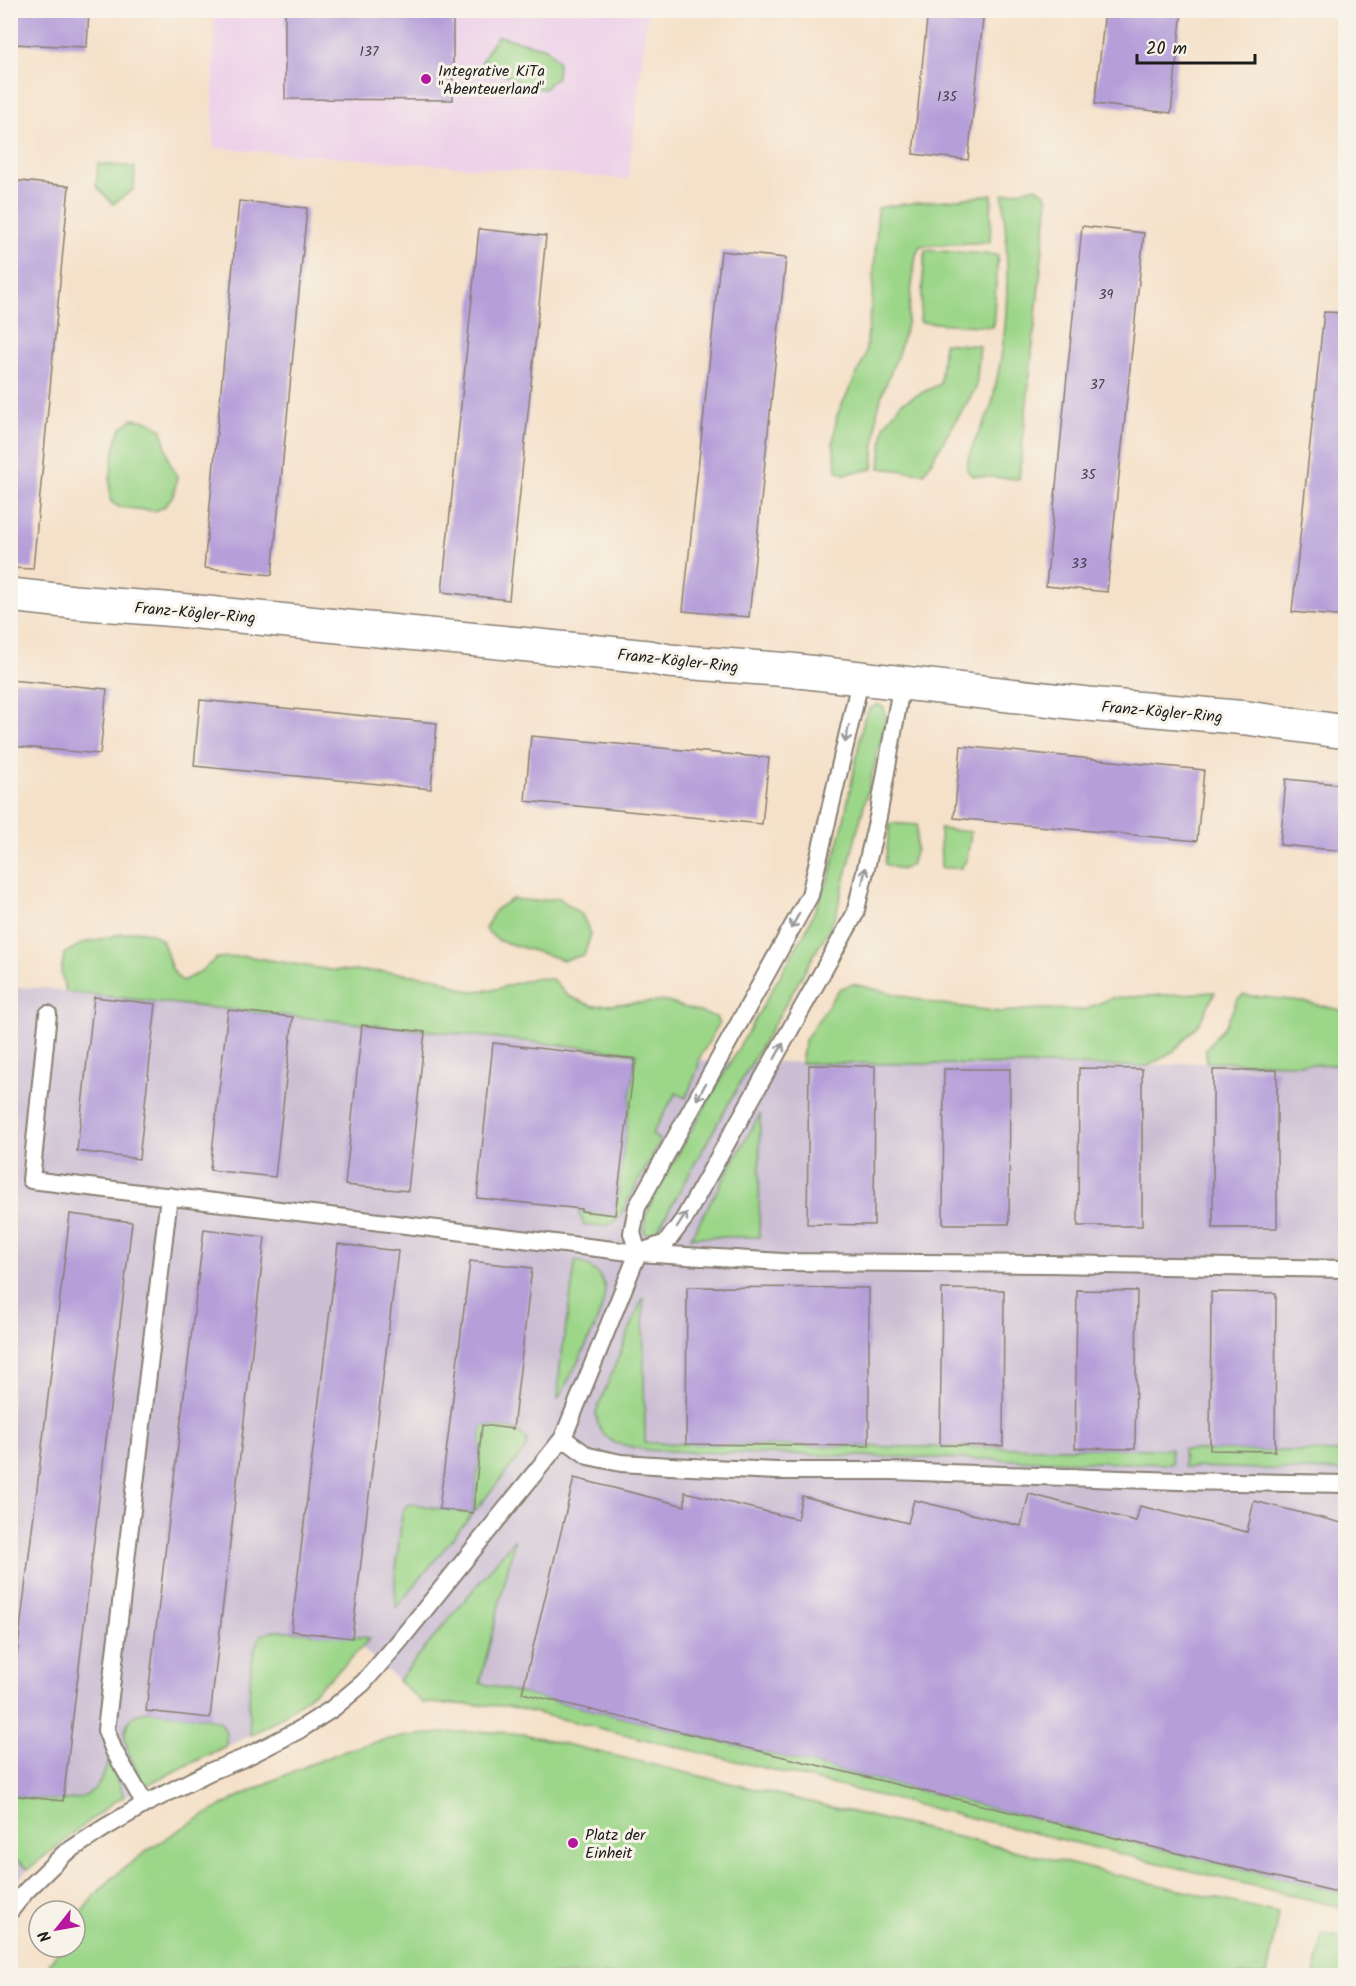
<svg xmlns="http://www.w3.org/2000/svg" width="1356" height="1986" font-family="Kalam,sans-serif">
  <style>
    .built { fill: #edd1e9 }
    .industrial { fill: #ccbfd4 }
    .green { fill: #9cd689; stroke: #5c7952; stroke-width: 1.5 }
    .building { fill: #b69fd9 }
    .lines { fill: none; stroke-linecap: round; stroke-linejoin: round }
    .lane-casing { stroke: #887e72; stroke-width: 20 }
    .street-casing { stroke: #887e72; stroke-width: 36 }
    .lane { stroke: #fff; stroke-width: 16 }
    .street { stroke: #fff; stroke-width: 33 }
    .oneway { stroke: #999 }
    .poi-dot { fill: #b5179e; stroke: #f7f3e8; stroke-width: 2 }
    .labels { text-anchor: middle; stroke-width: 6; stroke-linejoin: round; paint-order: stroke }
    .number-label { font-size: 14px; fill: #423d4b }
    .poi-label { font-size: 16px; fill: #1c1c1c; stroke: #f7f3e8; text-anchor: start }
    .street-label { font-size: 16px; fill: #1c1c1c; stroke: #f7f3e8 }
  </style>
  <rect width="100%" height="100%" fill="#f7f3e8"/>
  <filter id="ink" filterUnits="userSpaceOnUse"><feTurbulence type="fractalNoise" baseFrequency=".0167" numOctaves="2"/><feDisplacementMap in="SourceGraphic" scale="12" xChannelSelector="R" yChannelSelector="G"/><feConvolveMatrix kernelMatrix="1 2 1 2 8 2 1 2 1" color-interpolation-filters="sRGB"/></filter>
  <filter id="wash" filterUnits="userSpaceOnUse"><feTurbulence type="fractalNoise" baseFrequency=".008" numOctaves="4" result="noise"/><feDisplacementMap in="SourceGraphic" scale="24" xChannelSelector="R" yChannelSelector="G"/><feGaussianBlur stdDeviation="1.35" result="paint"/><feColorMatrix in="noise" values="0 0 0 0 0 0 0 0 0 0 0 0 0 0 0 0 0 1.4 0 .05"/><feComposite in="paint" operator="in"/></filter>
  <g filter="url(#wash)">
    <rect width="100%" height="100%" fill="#f5e1c9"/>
    <path class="built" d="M214 11H648L628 179 213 148Z"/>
    <path class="industrial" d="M11 987 47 988 66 992 712 1061 1148 1066 1206 1062 1345 1065V1908L507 1706 423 1703 362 1648 319 1688 264 1728 114 1802 49 1851 11 1886Z"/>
    <path class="green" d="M498 36 546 48 558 61 557 77 544 89 526 86 482 62 490 46Z
      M98 164 135 167 134 189 113 204 96 186Z
      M1037 187 1044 193 1048 199 1019 479 972 476 967 470C967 449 982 430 990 410 993 402 994 392 996 383 1011 321 1008 257 1003 194Z
      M992 194 990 242 920 246 916 255 907 324 898 354 882 394 877 413 873 469 844 474 837 470 833 442 837 415 865 357 873 290 878 208C916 200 955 202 992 194Z
      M925 250 998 255 993 327 920 322Z
      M944 343 980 346 976 388 924 473 880 468 884 426 901 403 940 384Z
      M132 419 149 421 162 430 169 461 177 476 174 494 164 507 155 511 119 507 111 502C107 489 114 440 121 429 124 425 129 422 132 419Z
      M878 704 884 708 886 720 836 914 828 931 752 1062 657 1231 649 1235 644 1232 645 1218 656 1193 806 930 829 878 843 825 864 719 869 709Z
      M890 823 917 825 916 849 911 865 901 870 885 864Z
      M940 829 971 832 967 859 961 868H941Z
      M559 898 582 915 591 934 584 955 564 960 497 940 485 929 495 910 512 899 536 901Z
      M135 931C179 933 157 960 182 981L197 974 217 958 245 956 330 970 389 972 438 978 468 991 493 990 534 978 552 979 568 996 593 1006 664 1001 716 1017 719 1024 699 1059 698 1068 686 1098 676 1093 652 1134 660 1141 620 1216C609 1229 600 1227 584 1225L579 1213 581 1211 615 1215 636 1053 66 992 61 973 64 954 83 943Z
      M853 984 933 1003 1000 1012 1041 1009 1084 1010 1111 998 1215 992 1200 1022 1174 1051 1148 1066 801 1063 805 1040 839 989Z
      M1243 995 1301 1001 1345 1011V1065L1206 1062V1049L1227 1023 1237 1000Z
      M760 1114 759 1237H691Z
      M576 1260C587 1264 600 1272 604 1284 611 1306 569 1378 558 1400L560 1366Z
      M643 1297 645 1443 806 1446 1171 1449 1172 1464 692 1452 647 1450 615 1443 604 1435 598 1425 596 1412Z
      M482 1425 513 1429 527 1439 526 1448 396 1608 395 1580 402 1514 406 1506 415 1504 439 1509 473 1513Z
      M1183 1450 1345 1452V1471L1184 1467Z
      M515 1539 480 1683 1345 1894V1908L507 1706 423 1703 398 1681Z
      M274 1630 370 1638C342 1671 288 1717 250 1735 248 1716 248 1649 261 1636 264 1633 270 1632 274 1630Z
      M146 1711C159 1713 213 1716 221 1723 227 1730 226 1738 226 1746L145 1786C133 1762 106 1722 146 1711Z
      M457 1732H497L523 1734 1278 1913 1267 1975H45L51 1961 61 1947H75C75 1940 73 1931 76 1924 106 1851 308 1756 384 1740 408 1735 432 1734 457 1732Z
      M109 1760 124 1797 114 1802 28 1869 15 1859 11 1853 10 1795C34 1797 75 1808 94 1790 102 1783 105 1770 109 1760Z
      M1322 1933 1345 1939V1975H1315Z"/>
    <g id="blocks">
      <path class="building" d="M10 10H89L87 47 10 44Z
        M285 10H453V100L285 99Z
        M928 10H984L968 160 913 154Z
        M1105 10H1182L1171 113 1095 104Z
        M10 180 69 186 33 569 10 568Z
        M239 201 307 208 272 575 204 568Z
        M1082 226 1144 233 1107 592 1046 586Z
        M479 229 546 236 509 600 442 592Z
        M721 251 786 258 749 617 683 611Z
        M1324 312 1346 313V617L1292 612Z
        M10 680 107 689 100 754 10 746Z
        M200 700 437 723 431 789 194 766Z
        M531 736 769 758 762 824 525 801Z
        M961 746 1204 770 1197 841 954 818Z
        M1286 779 1346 785V851L1280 845Z
        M94 997 156 1004 139 1159 77 1151Z
        M228 1010 293 1017 275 1177 210 1170Z
        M362 1025 425 1032 408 1191 345 1185Z
        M493 1043 635 1059 615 1215 581 1211V1209L477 1198Z
        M809 1065 875 1066 874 1225 807 1224Z
        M1079 1068 1142 1069V1226H1078Z
        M944 1069H1010L1009 1224H943Z
        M1213 1070H1277V1228H1213Z
        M70 1214 132 1222 63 1801 10 1795V1713Z
        M204 1229 265 1237 210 1718 146 1711Z
        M338 1244 398 1251 352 1638 291 1631Z
        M470 1261 532 1268 513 1429 482 1425 473 1513 439 1509Z
        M687 1287 869 1288V1446L686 1444Z
        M942 1289 1004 1290 1003 1446 940 1445Z
        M1077 1290 1137 1291 1135 1449 1075 1448Z
        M1211 1292 1276 1293 1275 1451 1210 1450Z
        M574 1478 685 1506V1492L797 1519 802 1496 908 1523 914 1500 1021 1526 1029 1494 1136 1521 1140 1506 1247 1532 1254 1501 1346 1524V1875L1341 1893 522 1693Z"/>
    </g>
  </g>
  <g filter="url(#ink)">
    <use href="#blocks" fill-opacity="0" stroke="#887e72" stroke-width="1.5"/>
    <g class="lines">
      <defs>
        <path id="lane" d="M48 1014 31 1180 638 1253 782 1262 1048 1264 1346 1269
          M644 1251 666 1243 684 1219 855 914 878 817 902 682
          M563 1438 588 1456 621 1463 670 1466 777 1471H892L1178 1481 1346 1484
          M145 1804 114 1751 106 1730 169 1196
          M10 1911 26 1891 64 1854 104 1828 145 1804 209 1772 244 1758 299 1730 332 1709 363 1683 397 1644 563 1438 638 1253 632 1233 637 1207 810 895 861 677"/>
        <path id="street" d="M10 595 74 602 178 610 529 645 648 657 669 661 790 670 1088 704 1247 718 1346 732"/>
      </defs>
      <use href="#lane" class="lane-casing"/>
      <use href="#street" class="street-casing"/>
      <use href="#lane" class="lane"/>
      <use href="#street" class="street"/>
    </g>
    <defs><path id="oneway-shaft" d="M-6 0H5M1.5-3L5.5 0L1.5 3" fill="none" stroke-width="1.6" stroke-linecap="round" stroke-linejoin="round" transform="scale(1.5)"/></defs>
    <g class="oneway">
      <use href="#oneway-shaft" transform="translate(847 734) rotate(103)"/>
      <use href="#oneway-shaft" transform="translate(864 876) rotate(-77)"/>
      <use href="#oneway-shaft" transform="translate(795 921) rotate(119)"/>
      <use href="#oneway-shaft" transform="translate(779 1051) rotate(-61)"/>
      <use href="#oneway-shaft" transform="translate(701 1092) rotate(119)"/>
      <use href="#oneway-shaft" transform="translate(682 1220) rotate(-57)"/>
    </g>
  </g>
  <g class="poi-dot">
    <circle cx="426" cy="79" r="6"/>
    <circle cx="573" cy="1843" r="6"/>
  </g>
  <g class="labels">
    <g class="number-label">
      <text x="369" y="56">137</text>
      <text x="947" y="101">135</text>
      <text x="1106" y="299">39</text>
      <text x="1097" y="389">37</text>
      <text x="1088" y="479">35</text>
      <text x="1079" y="568">33</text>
    </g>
    <g class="poi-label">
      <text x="438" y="76">Integrative KiTa<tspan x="438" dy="18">"Abenteuerland"</tspan></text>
      <text x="585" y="1840">Platz der<tspan x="585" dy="18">Einheit</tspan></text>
    </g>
    <g class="street-label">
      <text transform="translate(195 612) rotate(5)" y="6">Franz-Kögler-Ring</text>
      <text transform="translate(678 660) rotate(6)" y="6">Franz-Kögler-Ring</text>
      <text transform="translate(1162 711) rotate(5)" y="6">Franz-Kögler-Ring</text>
    </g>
  </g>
  <rect width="1356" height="1986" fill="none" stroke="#f7f3e8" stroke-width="36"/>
  <g transform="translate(57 1929) rotate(239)"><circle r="28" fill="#f7f3e8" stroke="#9f9d96" stroke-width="1.5"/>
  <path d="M0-4.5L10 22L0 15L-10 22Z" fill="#b5179e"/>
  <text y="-9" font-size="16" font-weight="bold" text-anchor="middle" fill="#1c1c1c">N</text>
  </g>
  <path d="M1137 54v9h118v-9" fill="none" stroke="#1c1c1c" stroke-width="3"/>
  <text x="1146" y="54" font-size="18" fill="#1c1c1c" stroke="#f7f3e8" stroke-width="4.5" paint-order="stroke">20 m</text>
</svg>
